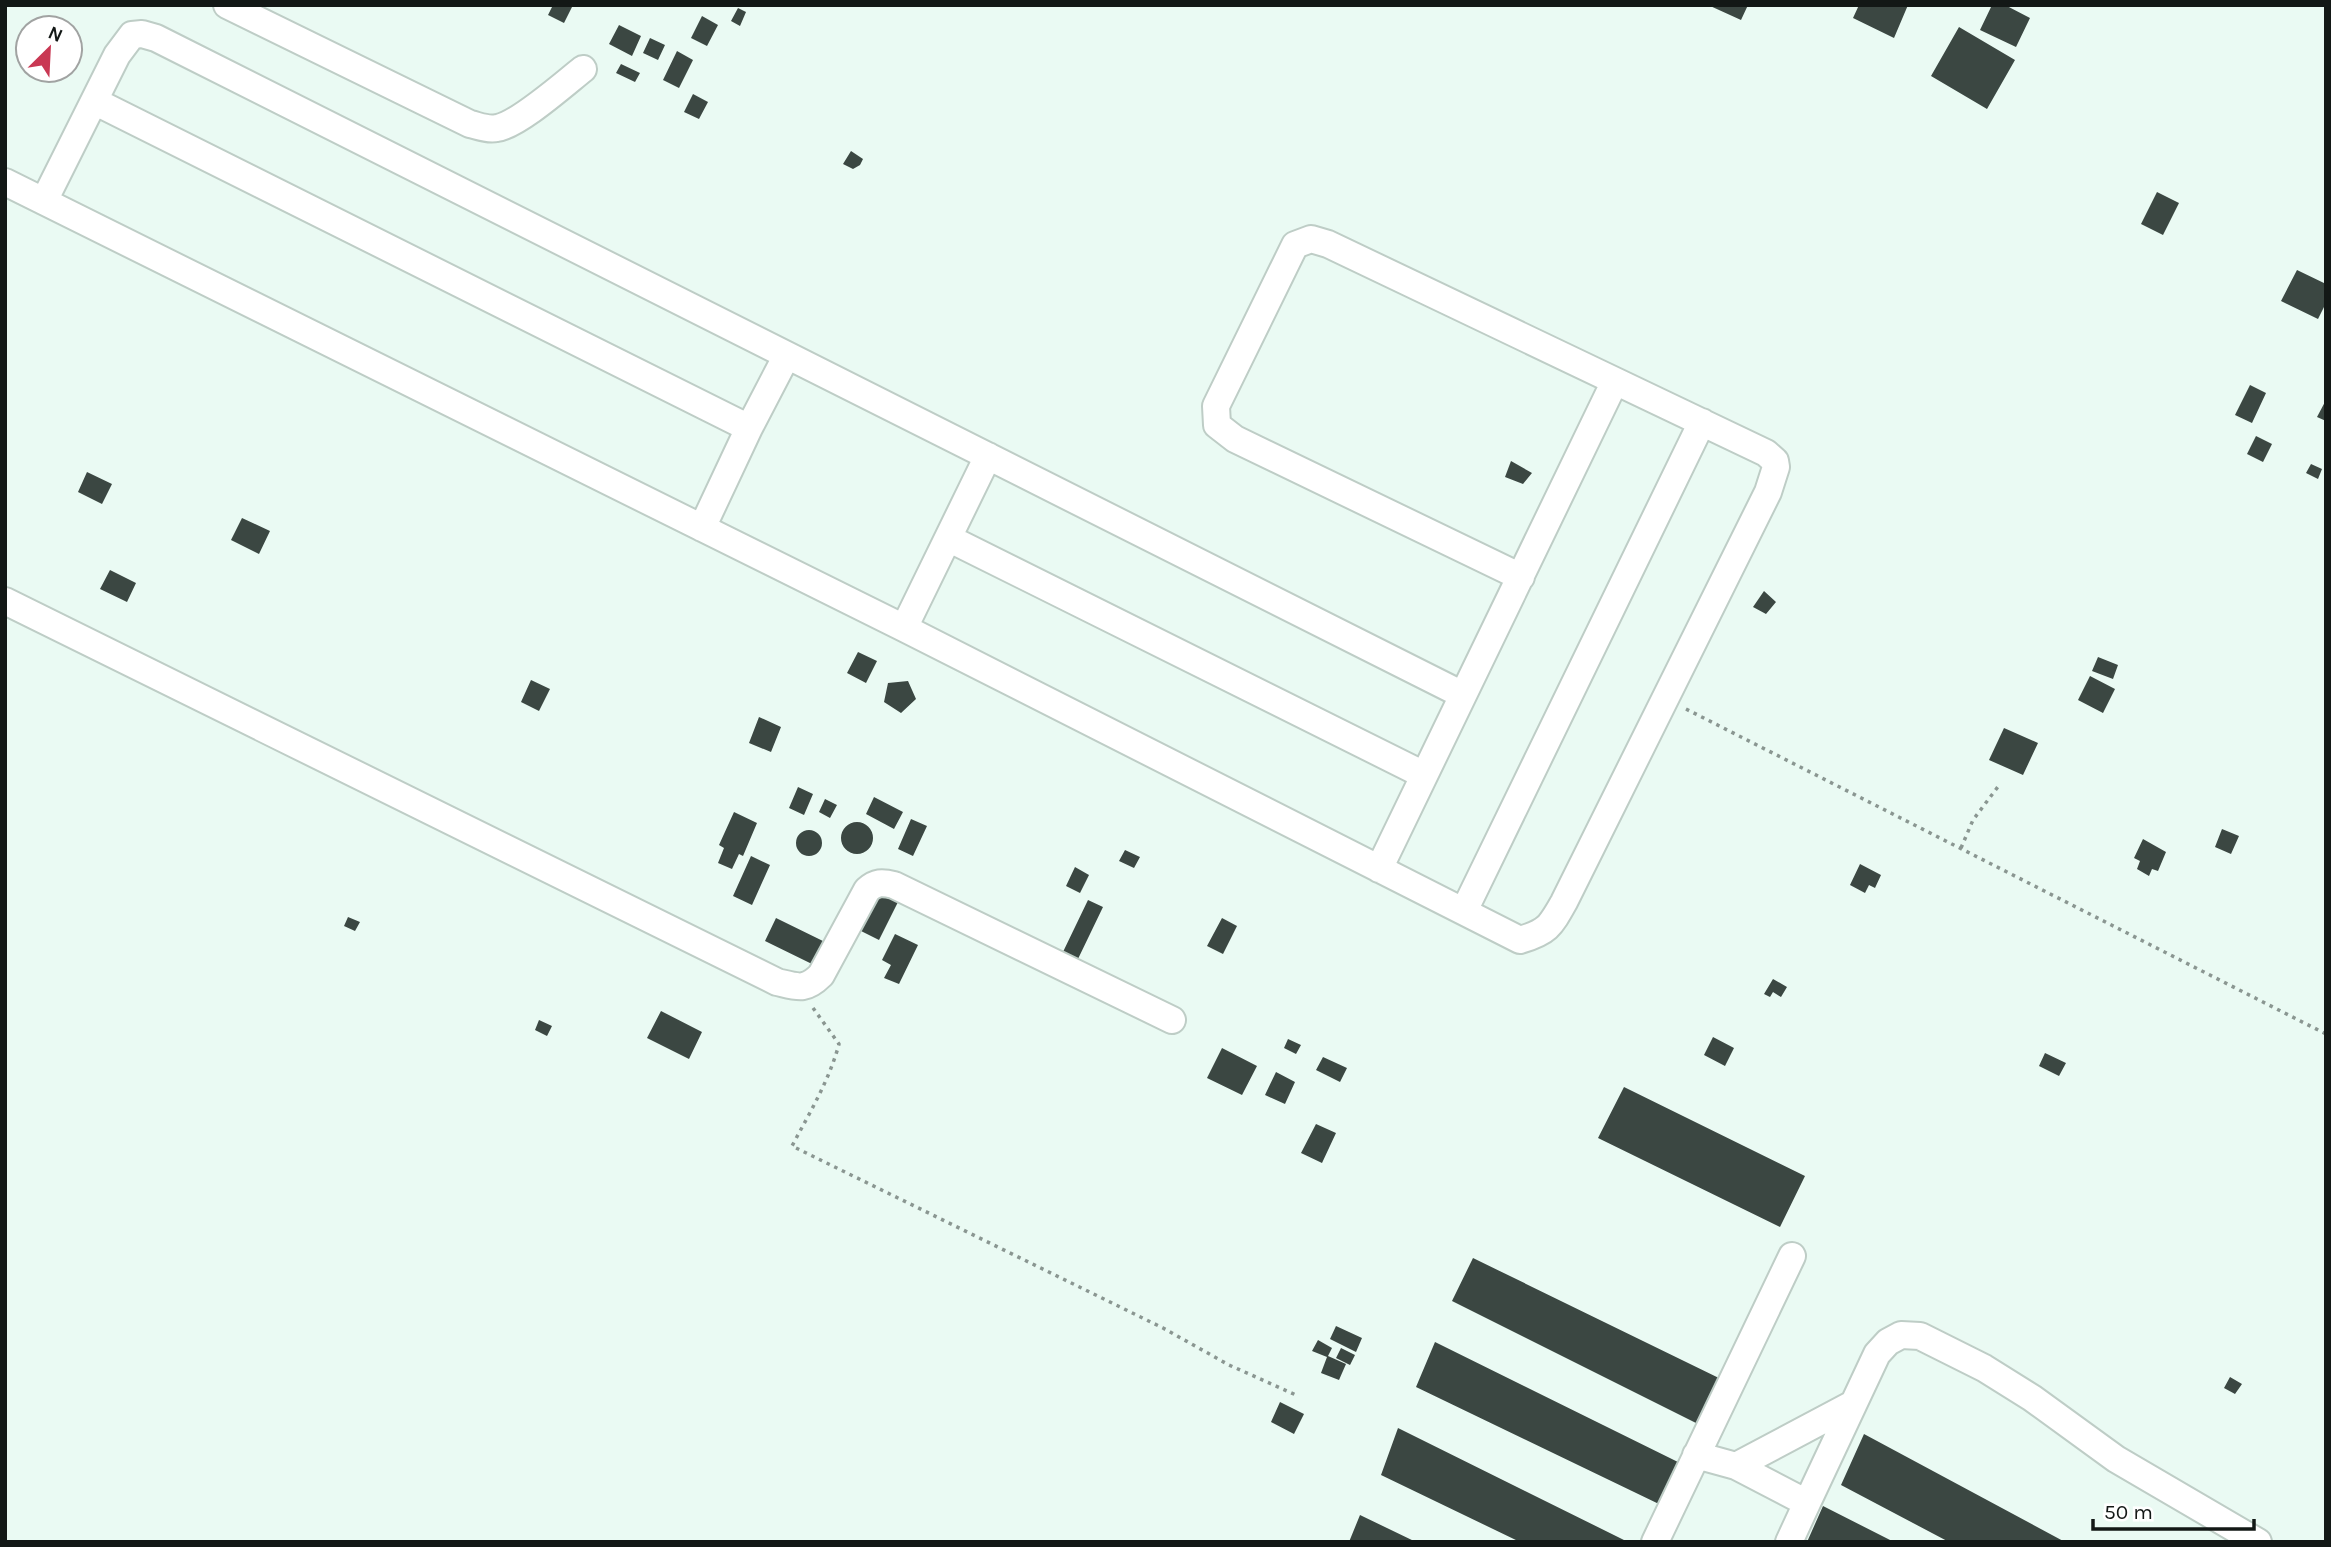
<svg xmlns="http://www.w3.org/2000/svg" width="2331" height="1547" font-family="Karla,sans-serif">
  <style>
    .building { fill: #3b4742 }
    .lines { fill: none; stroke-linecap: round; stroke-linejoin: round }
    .minor-casing { stroke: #becdc6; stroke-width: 30 }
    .path { stroke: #8a9691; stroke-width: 3.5; stroke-dasharray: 3.5 5; stroke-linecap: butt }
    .minor { stroke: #fff; stroke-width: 26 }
  </style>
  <rect width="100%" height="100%" fill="#eafaf3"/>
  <path class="building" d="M553 5H573L564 23 548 15Z
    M1708 5H1748L1741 20Z
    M1859 5H1908L1894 38 1853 18Z
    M1992 5H2005L2030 18 2016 47 1980 30Z
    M738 8 746 12 740 26 731 21Z
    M702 16 718 25 707 46 691 38Z
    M619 25 641 36 632 56 609 44Z
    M1959 27 2015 60 1987 109 1931 76Z
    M650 38 665 45 658 60 643 53Z
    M677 51 693 60 679 88 663 80Z
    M621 64 640 73 635 82 616 73Z
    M693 94 708 102 699 119 684 112Z
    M851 151 863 159 860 165 853 169 843 164Z
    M2157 192 2179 203 2163 235 2141 224Z
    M2297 270 2326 284V303L2318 319 2281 301Z
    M2250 385 2266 393 2252 423 2235 415Z
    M2326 400V421L2317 417Z
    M2256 436 2272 444 2263 462 2247 454Z
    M1511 461 1532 473 1523 484 1505 477Z
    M2311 464 2322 469 2318 479 2306 473Z
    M87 472 112 484 102 504 78 492Z
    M242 518 270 531 259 554 231 540Z
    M110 570 136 583 127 602 100 589Z
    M1764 591 1776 602 1766 614 1753 607Z
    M858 652 877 661 866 683 847 673Z
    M2098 657 2118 665 2113 679 2092 671Z
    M2090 676 2115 689 2103 713 2078 700Z
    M531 680 550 689 539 711 521 702Z
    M908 681 916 699 901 713 884 702 888 683Z
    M759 717 781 727 771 752 749 743Z
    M2004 728 2038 743 2023 775 1989 760Z
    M798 787 813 794 804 815 789 808Z
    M874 797 903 812 894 829 866 814Z
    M825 799 837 805 830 818 819 812Z
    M734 812 757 823 743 856 739 854 732 869 718 863 724 848 719 845Z
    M911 819 927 826 913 856 898 849Z
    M841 838a16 16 0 1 1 32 0a16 16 0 1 1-32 0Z
    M2222 829 2239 836 2231 854 2215 847Z
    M796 843a13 13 0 1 1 26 0a13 13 0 1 1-26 0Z
    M2143 839 2166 852 2158 871 2152 869 2149 876 2137 869 2140 861 2134 858Z
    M1125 850 1140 857 1134 868 1119 861Z
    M751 856 770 865 752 905 733 896Z
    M1860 864 1881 875 1875 888 1869 885 1865 893 1850 885Z
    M1075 867 1089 875 1080 893 1066 886Z
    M874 890 898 902 879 940 855 928Z
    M1088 900 1103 907 1077 961 1062 954Z
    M348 917 360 922 355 931 344 926Z
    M776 918 825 942 814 965 765 941Z
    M1222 918 1237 926 1223 954 1207 946Z
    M895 934 918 945 899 984 884 978 891 965 882 960Z
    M1773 979 1787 987 1781 997 1773 992 1770 997 1764 994Z
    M661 1011 702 1032 689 1059 647 1038Z
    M539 1020 552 1026 547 1036 535 1030Z
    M1713 1037 1734 1048 1725 1066 1704 1055Z
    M1288 1039 1301 1045 1296 1054 1284 1048Z
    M1222 1048 1257 1066 1242 1095 1207 1078Z
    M2045 1053 2066 1063 2059 1076 2039 1066Z
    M1323 1057 1347 1068 1340 1082 1316 1070Z
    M1276 1072 1295 1082 1285 1104 1265 1095Z
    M1624 1087 1805 1176 1780 1227 1598 1138Z
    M1316 1124 1336 1133 1322 1163 1301 1153Z
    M1473 1258 1725 1381 1702 1426 1452 1301Z
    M1336 1326 1362 1338 1356 1352 1330 1339Z
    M1318 1340 1332 1348 1328 1356 1346 1364 1339 1380 1321 1373 1327 1357 1312 1351Z
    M1435 1342 1682 1464 1661 1505 1416 1387Z
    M1341 1348 1355 1355 1350 1365 1336 1358Z
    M2230 1377 2242 1384 2235 1394 2224 1388Z
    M1280 1402 1304 1414 1294 1434 1271 1422Z
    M1398 1428 1628 1542H1520L1381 1475Z
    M1864 1434 2065 1542H1949L1841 1485Z
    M1823 1506 1894 1542H1807Z
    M1360 1515 1416 1542H1349Z"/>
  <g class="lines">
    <defs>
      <path id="minor" d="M227 5 470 124C479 126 487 130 497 128 518 125 564 84 583 69
        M94 101 749 428
        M5 182 904 628 1520 940C1547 932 1550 927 1564 902L1768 492 1776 467 1775 461 1766 453 1328 244 1311 239 1295 245 1216 406 1217 425 1235 439 1521 577
        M44 201 117 55 132 35 142 34 156 38 1463 695
        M702 528 749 428 787 355
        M948 538 1424 775
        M5 601C262 730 520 855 777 982 798 987 805 991 821 975L867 890C876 882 882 882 894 885L1172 1020
        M904 628 988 456
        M1379 869 1615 381
        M1464 911 1702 422
        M1696 1455 1736 1466 1851 1405
        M1736 1466 1807 1503 1877 1354 1888 1342 1901 1335 1920 1336 1984 1368 2032 1398 2116 1459 2258 1542
        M1655 1542 1792 1256
        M1789 1542 1807 1503"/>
    </defs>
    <use href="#minor" class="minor-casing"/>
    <path class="path" d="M1686 709 2326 1034
      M1961 848 1973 820 2000 784
      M813 1008 839 1044C829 1081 810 1112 792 1146L1163 1328 1229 1365 1296 1395"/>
    <use href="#minor" class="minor"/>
  </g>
  <rect width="2331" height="1547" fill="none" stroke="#131816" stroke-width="14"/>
  <g transform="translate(49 49) rotate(24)"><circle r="33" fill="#ffffff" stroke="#a1a3a2" stroke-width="2"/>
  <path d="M0-5L12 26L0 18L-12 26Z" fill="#c93853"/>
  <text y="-10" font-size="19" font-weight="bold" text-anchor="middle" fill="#131816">N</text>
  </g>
  <path d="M2093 1519v10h161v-10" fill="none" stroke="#131816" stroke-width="3.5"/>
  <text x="2104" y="1519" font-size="21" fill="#131816" stroke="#ffffff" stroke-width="5" paint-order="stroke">50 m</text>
</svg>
